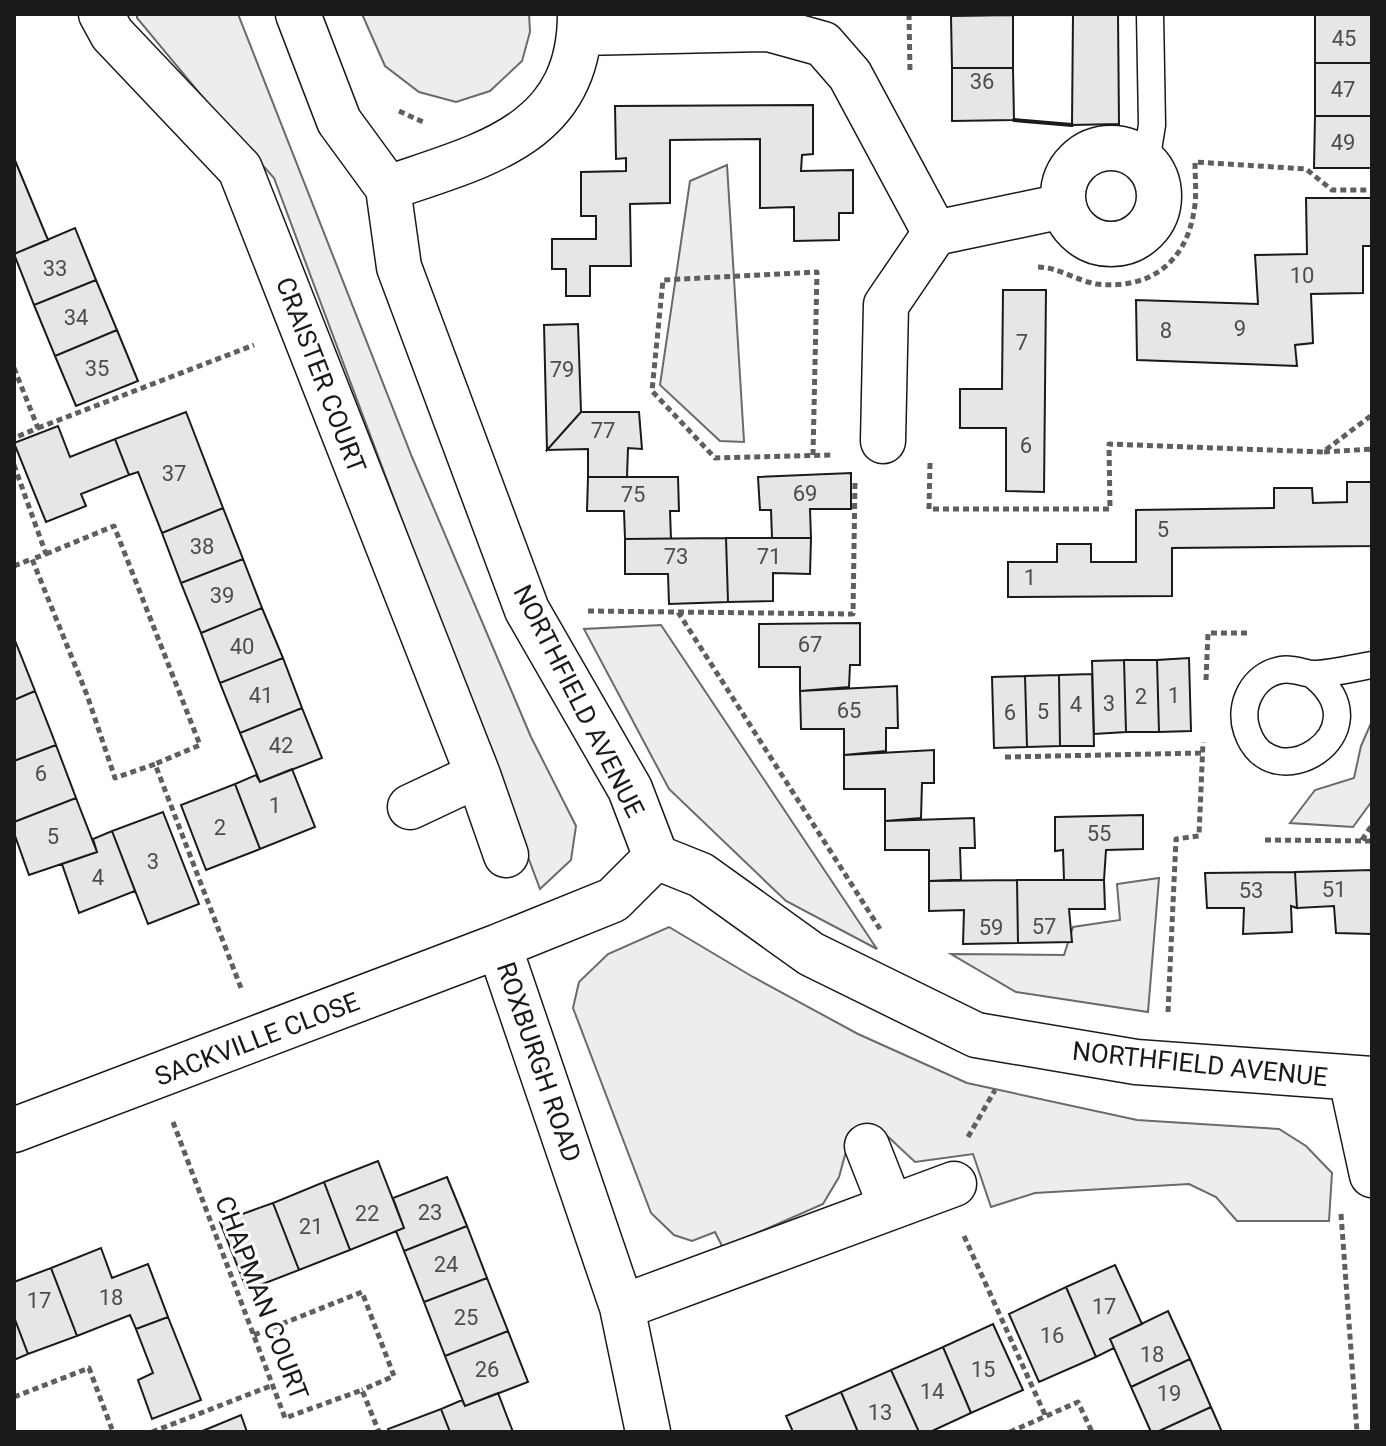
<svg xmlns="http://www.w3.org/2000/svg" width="1386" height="1446" font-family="Roboto,sans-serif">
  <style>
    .built { fill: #ededed; stroke: #6a6a6a; stroke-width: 2 }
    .building { fill: #e6e6e6; stroke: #1a1a1a; stroke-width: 2 }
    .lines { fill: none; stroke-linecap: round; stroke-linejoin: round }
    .service-casing { stroke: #1a1a1a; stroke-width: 29 }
    .minor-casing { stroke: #1a1a1a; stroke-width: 47 }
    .path { stroke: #5f5f5f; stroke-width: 5; stroke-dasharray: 6 4; stroke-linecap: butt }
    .service { stroke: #fff; stroke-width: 26 }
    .minor { stroke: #fff; stroke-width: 44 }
    .wall { stroke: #1a1a1a; stroke-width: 4 }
    .labels { text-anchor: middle; stroke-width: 6; stroke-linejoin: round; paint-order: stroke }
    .number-label { font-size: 22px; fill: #4d4d4d }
    .street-label { font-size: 26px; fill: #1a1a1a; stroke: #fff }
  </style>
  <rect width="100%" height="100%" fill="#fff"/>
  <path class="built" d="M137 14H238L412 457 531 737 576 826 571 860 540 889 274 178 211 107 137 18Z
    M362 14H529L530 32 522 61 490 91 456 102 419 92 385 66Z
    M727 165 744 441V442L720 441 660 385 690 181Z
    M661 625 877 949 786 901 669 789 584 629Z
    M1372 721V801L1353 827 1290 823 1315 790 1354 778 1361 746Z
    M1159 878 1148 1012 1016 992 951 954 1064 955 1073 927 1120 920 1117 884Z
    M669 927 753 977 858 1034 967 1083 1137 1120 1279 1129 1306 1146 1332 1173 1329 1221H1237L1216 1197 1189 1184 1035 1193 991 1207 973 1154 915 1162 883 1132 848 1144 839 1177 823 1204 723 1248 715 1232 692 1241 674 1235 651 1213 573 1008 579 982 608 954Z"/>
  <path class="building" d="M1073 14H1118L1119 124 1072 125Z
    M1315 14H1372V63H1315Z
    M1013 15V68H952L951 16Z
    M1315 63H1372V116H1315Z
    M952 68H1013L1014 120 952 121Z
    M813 105V154L802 155 801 171 853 170V213H839V240L794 241V207L760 208V139L670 140V203L630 204 631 266H590V296H566V269H552V239H596V216H581V172L626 171V158L616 159 615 106Z
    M1315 116H1372V168H1314Z
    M14 158 48 240 14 254Z
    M1306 198H1372V246H1363V293L1311 294 1313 343 1295 345 1297 366 1137 360 1136 300 1258 304 1255 255 1307 254Z
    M75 228 96 280 34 305 14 254Z
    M96 280 117 330 55 356 34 305Z
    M1003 290H1046L1044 492 1006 491V428H960V389H1002Z
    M578 324 581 412 547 450 544 325Z
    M117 330 138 381 76 406 55 356Z
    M186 412 223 508 162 533 138 472 129 475 115 439Z
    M581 412H639L642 449 628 448 627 477H588V449L547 450Z
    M58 426 70 457 115 439 129 475 81 494 86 506 46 522 14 443Z
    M851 473V509H810L811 538H772L771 510H760L758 477Z
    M588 477H678L679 511H670L671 539H625L624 511H587Z
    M1347 482H1372V546L1172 548V596L1008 597V562H1057V544H1091V562H1136V510L1274 508V488H1312L1313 503 1347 502Z
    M223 508 243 559 181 583 162 533Z
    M726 538H811L810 574 773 573V601L728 602Z
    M726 538 728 602 669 604 668 574H625V539Z
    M243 559 262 608 201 633 181 583Z
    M262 608 283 658 220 683 201 633Z
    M860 623V665H850L849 687 800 691V667H759V624Z
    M14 638 35 691 14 700Z
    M283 658 302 708 240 733 220 683Z
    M1189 658 1191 731 1159 732 1157 660Z
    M1124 660 1126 732 1094 734 1092 661Z
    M1124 660H1157L1159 732H1126Z
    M1092 674 1094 746H1060L1059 675Z
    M1059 675 1060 746 1027 747 1025 676Z
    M1025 676 1027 747 994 748 992 677Z
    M897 686 898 728H886V751L844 755V729H801L800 691Z
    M35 691 56 745 14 761V700Z
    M302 708 322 758 260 782 240 733Z
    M56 745 76 798 14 822V761Z
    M934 750V783H922L921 818 885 821V789H844V755Z
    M292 769 315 827 260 849 235 784 256 775 260 782Z
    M235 784 260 849 206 870 181 805Z
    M76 798 97 852 29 875 14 833V822Z
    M163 812 199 904 148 924 112 831Z
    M1143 815V849L1106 850 1104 880H1064L1063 850 1055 851V817Z
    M974 818 975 848H960L961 880 929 881V850H885V821Z
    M112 831 135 891 79 913 62 864 97 852 93 839Z
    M1372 870V934L1336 933 1334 906 1297 908 1295 872Z
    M1295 872 1297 908 1291 906 1292 932 1243 934 1244 908H1207L1205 873Z
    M1017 880H1104L1105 909H1069L1072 942 1018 943Z
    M1017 880 1018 943 963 944 964 910 929 911V881Z
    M378 1161 404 1228 350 1250 324 1182Z
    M447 1177 467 1226 404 1251 396 1231 404 1228 393 1198Z
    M324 1182 350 1250 299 1270 273 1203Z
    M273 1203 299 1270 247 1290 220 1222Z
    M467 1226 487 1278 424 1302 404 1251Z
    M101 1248 112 1278 148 1264 168 1317 136 1329 130 1315 77 1336 51 1268Z
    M1115 1265 1142 1324 1110 1339 1114 1348 1096 1357 1066 1287Z
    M51 1268 77 1336 28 1354 14 1317V1282Z
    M487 1278 508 1331 445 1356 424 1302Z
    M1066 1287 1096 1357 1039 1382 1009 1314Z
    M1168 1311 1190 1359 1131 1387 1110 1339Z
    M14 1317 28 1354 14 1360Z
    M168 1317 201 1400 152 1419 138 1380 153 1373 136 1329Z
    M993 1324 1023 1390 971 1413 943 1347Z
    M508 1331 528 1382 465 1406 445 1356Z
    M943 1347 971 1413 930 1432H919L891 1370Z
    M1190 1359 1211 1407 1157 1432H1151L1131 1387Z
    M891 1370 919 1432H858L841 1392Z
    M841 1392 858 1432H793L786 1416Z
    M498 1393 513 1432H450L441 1409 462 1400 465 1406Z
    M1211 1407 1222 1432H1157Z
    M441 1409 450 1432H389L388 1429Z
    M241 1415 247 1432H200Z"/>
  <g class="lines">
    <defs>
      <path id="service" d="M1146 162 1152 125 1150 14
        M1313 675C1386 732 1271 803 1247 731 1238 705 1253 675 1281 670 1294 667 1305 675 1317 674 1335 673 1354 668 1372 665"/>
      <path id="minor" d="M101 14 112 34 240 169 478 775 506 855
        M298 14 339 121 388 188 399 267 527 610 630 789 656 857 701 875 811 954 976 1035 1136 1062 1372 1079
        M580 33 769 29 823 44 850 75 935 233 886 305 883 441
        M1063 196a48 48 0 1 1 96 0a48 48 0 1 1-96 0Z
        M388 188C483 155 580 135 580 14
        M935 233 1063 206
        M410 807 478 775
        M1351 1079 1372 1175
        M14 1130 499 946
        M867 1146 891 1207
        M622 1307 954 1184
        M648 1432 622 1307 499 946 613 900 656 857"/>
    </defs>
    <use href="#service" class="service-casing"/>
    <use href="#minor" class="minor-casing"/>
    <path class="path" d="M909 14 910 72
      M399 111 423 122
      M1038 267C1058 267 1077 281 1097 284 1149 290 1186 263 1194 211 1197 196 1195 178 1195 162L1306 169 1332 190H1372
      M14 368 38 428 14 438
      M38 428 254 345
      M1324 452 1372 449
      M813 455 817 272 663 280 652 391 715 458 834 455
      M930 463 929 509H1110L1109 444 1323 452 1372 415
      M14 465 46 554 32 559 87 695 115 778 155 764 241 988
      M46 554 114 526 200 745 155 764
      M14 566 32 559
      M588 611 853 614 855 481
      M678 612 880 929
      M1206 680 1208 633H1251
      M1005 757 1203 753
      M1265 840 1372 841
      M1362 840 1372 825
      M1168 1012 1176 839 1199 836 1203 742
      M173 1122 285 1418 362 1390 379 1432
      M968 1137 995 1090
      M1341 1214 1357 1432
      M964 1236 1046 1417
      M254 1335 362 1292 394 1376 362 1390
      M14 1397 89 1368 113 1432
      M152 1432 273 1385
      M1010 1432 1078 1402 1092 1432"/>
    <use href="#service" class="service"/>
    <use href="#minor" class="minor"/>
    <path class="wall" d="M1014 120 1072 125"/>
  </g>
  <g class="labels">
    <g class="number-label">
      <text x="1344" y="46">45</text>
      <text x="982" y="89">36</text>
      <text x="1343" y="97">47</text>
      <text x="1343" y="150">49</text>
      <text x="55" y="276">33</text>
      <text x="1302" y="283">10</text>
      <text x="76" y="325">34</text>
      <text x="1240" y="336">9</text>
      <text x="1166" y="338">8</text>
      <text x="1022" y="350">7</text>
      <text x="97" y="376">35</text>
      <text x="562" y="377">79</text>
      <text x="603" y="438">77</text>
      <text x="1026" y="453">6</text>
      <text x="174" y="481">37</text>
      <text x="805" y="501">69</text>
      <text x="633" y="502">75</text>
      <text x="1163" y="537">5</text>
      <text x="202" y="554">38</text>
      <text x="676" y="564">73</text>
      <text x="769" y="564">71</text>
      <text x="1030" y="585">1</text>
      <text x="222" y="603">39</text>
      <text x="810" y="652">67</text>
      <text x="242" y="654">40</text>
      <text x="261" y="703">41</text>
      <text x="1174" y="703">1</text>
      <text x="1141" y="704">2</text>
      <text x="1109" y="711">3</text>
      <text x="1076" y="712">4</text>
      <text x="849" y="718">65</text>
      <text x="1043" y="719">5</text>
      <text x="1010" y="720">6</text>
      <text x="281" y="753">42</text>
      <text x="41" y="781">6</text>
      <text x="275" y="813">1</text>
      <text x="220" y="835">2</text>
      <text x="1099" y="841">55</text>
      <text x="53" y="844">5</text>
      <text x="153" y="869">3</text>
      <text x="98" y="885">4</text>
      <text x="1334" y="897">51</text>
      <text x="1251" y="898">53</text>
      <text x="1044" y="934">57</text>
      <text x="991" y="935">59</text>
      <text x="430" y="1220">23</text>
      <text x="367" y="1221">22</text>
      <text x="311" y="1234">21</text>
      <text x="446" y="1272">24</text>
      <text x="111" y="1305">18</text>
      <text x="39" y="1308">17</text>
      <text x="1104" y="1314">17</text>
      <text x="466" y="1325">25</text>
      <text x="1052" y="1343">16</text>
      <text x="1152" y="1362">18</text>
      <text x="487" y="1377">26</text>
      <text x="983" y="1377">15</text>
      <text x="932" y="1399">14</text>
      <text x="1169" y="1401">19</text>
      <text x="880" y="1420">13</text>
    </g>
    <g class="street-label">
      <text transform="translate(321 375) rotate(69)" y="9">CRAISTER COURT</text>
      <text transform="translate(579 701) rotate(63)" y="9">NORTHFIELD AVENUE</text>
      <text transform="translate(257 1039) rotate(-21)" y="9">SACKVILLE CLOSE</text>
      <text transform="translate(539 1062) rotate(71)" y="9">ROXBURGH ROAD</text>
      <text transform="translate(1200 1064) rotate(6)" y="9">NORTHFIELD AVENUE</text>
      <text transform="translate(262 1298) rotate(69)" y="9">CHAPMAN COURT</text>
    </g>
  </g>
  <rect width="1386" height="1446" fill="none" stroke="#1a1a1a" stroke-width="32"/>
</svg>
